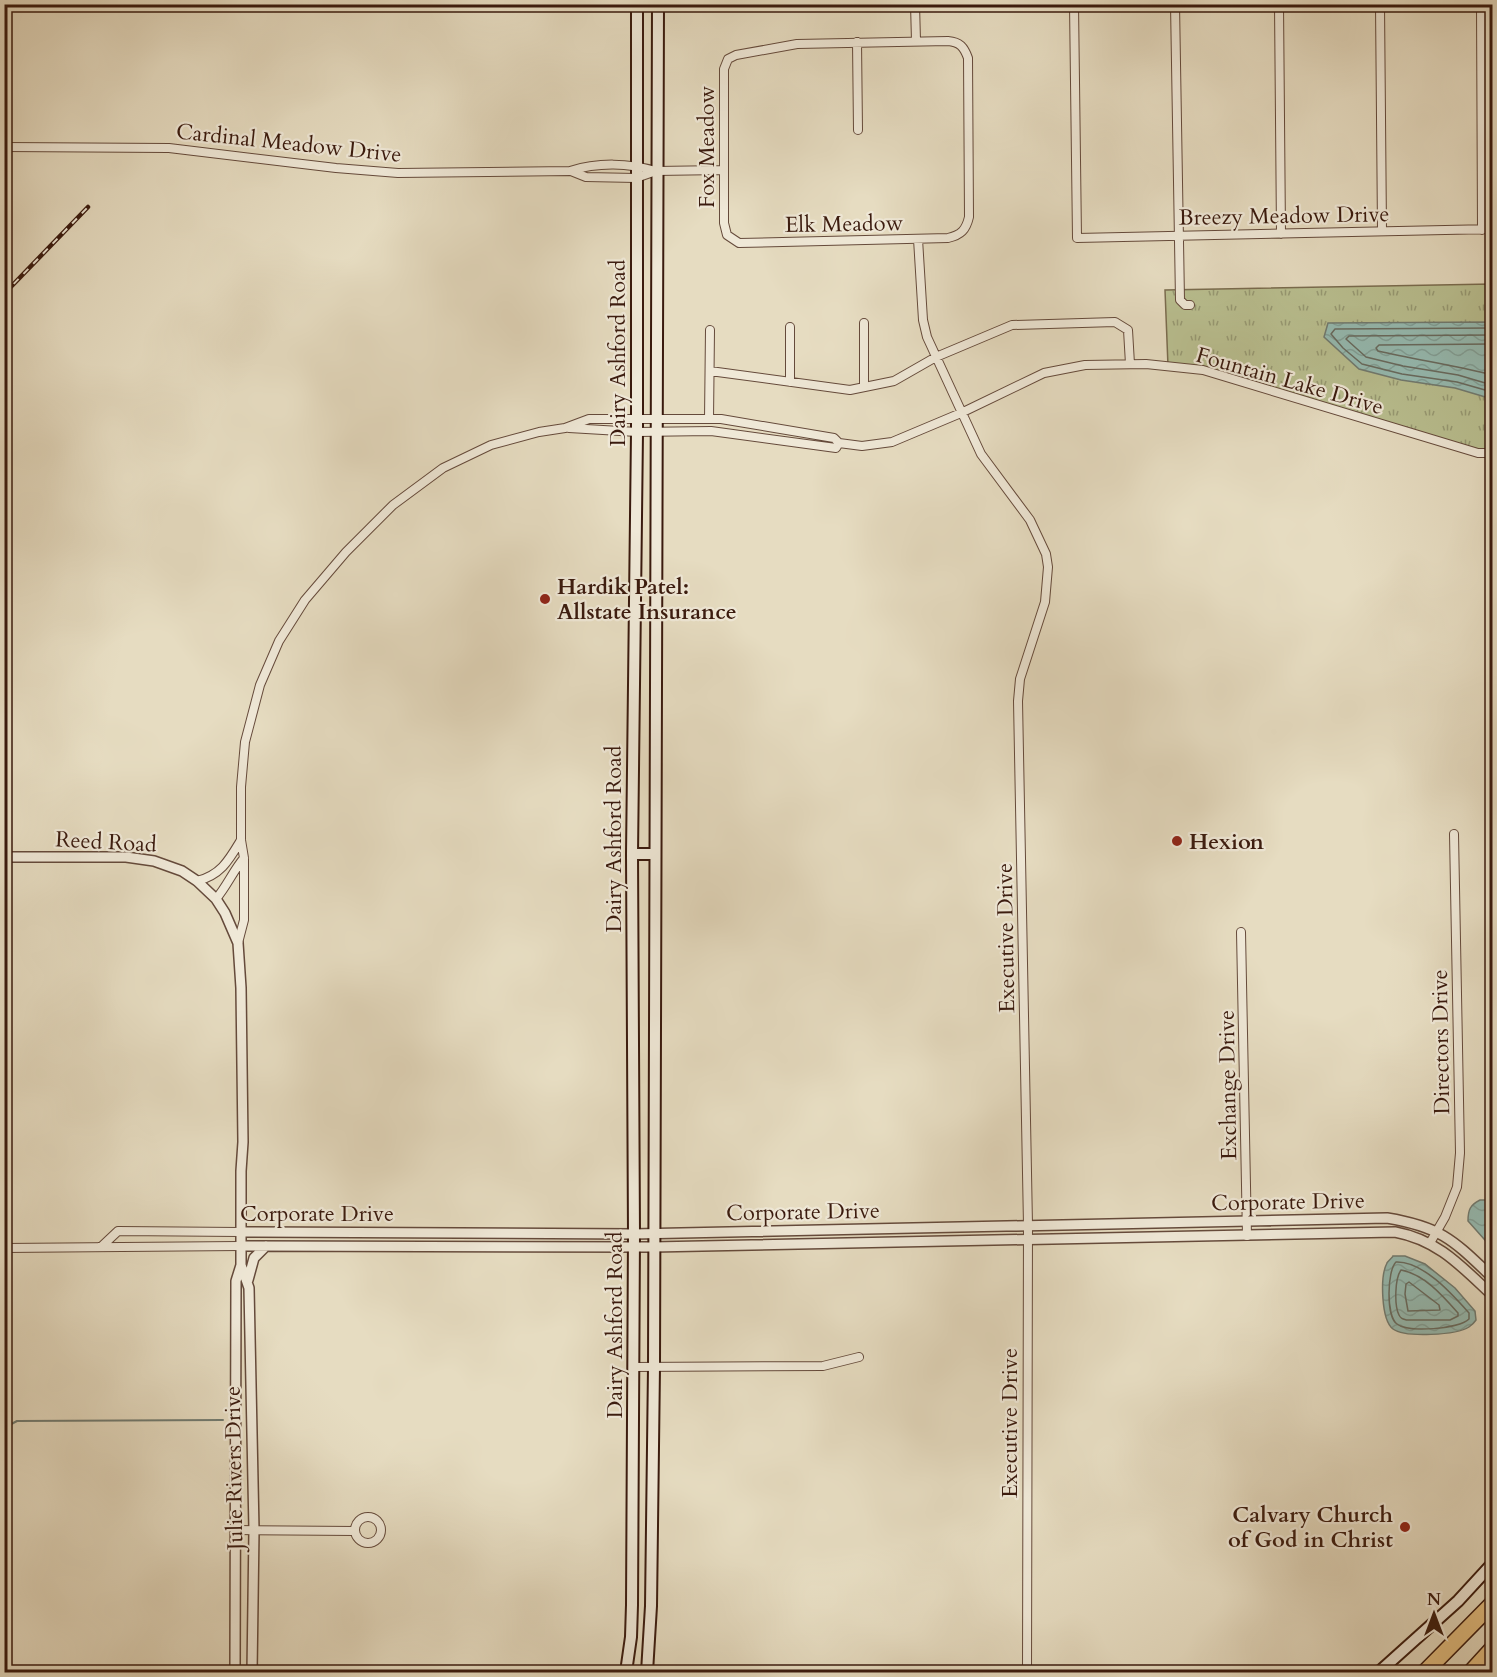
<svg xmlns="http://www.w3.org/2000/svg" width="1497" height="1677" font-family="Cardo,serif">
  <style>
    .grass { fill: url(#grass-tufts); stroke: #7a6c4f; stroke-width: 1.5 }
    .water { fill: url(#water-waves); stroke: #717b71; stroke-width: 1.5 }
    .lines { fill: none; stroke-linecap: round; stroke-linejoin: round }
    .shore { stroke: #686b60; stroke-width: 1.5 }
    .stream { stroke: #717b71; stroke-width: 2 }
    .minor-casing { stroke: #654a3b; stroke-width: 10 }
    .tertiary-casing { stroke: #654a3b; stroke-width: 12 }
    .secondary-casing { stroke: #3a1a0e; stroke-width: 14 }
    .motorway-casing { stroke: #3a1a0e; stroke-width: 18 }
    .minor { stroke: #efe8d7; stroke-width: 8 }
    .tertiary { stroke: #efe8d7; stroke-width: 9 }
    .secondary { stroke: #efe8d7; stroke-width: 10 }
    .motorway { stroke: #e3be80; stroke-width: 15 }
    .rail-casing { stroke: #3a1a0e; stroke-width: 4.5 }
    .rail { stroke: #efe8d7; stroke-width: 2; stroke-dasharray: 7; stroke-linecap: butt }
    .poi-dot { fill: #8f2418; stroke: #efe8d7; stroke-width: 2 }
    .labels { text-anchor: middle; stroke-width: 4.5; stroke-linejoin: round; paint-order: stroke }
    .street-label { font-size: 22px; fill: #3a1a0e; stroke: #efe8d7 }
    .poi-label { font-size: 22px; font-weight: bold; fill: #3a1a0e; stroke: #efe8d7; text-anchor: start }
  </style>
  <defs>
    <pattern id="grass-tufts" width="24" height="20" patternUnits="userSpaceOnUse" patternTransform="scale(1.5)"><rect width="24" height="20" fill="#b9bf90"/><path d="M3 7l-1-3M5 7V3M7 7l1-3M15 17l-1-3M17 17v-4M19 17l1-3" fill="none" stroke="#979a74"/></pattern>
    <pattern id="water-waves" width="16" height="10" patternUnits="userSpaceOnUse" patternTransform="scale(1.5)"><rect width="16" height="10" fill="#96bcb3"/><path d="M0 5q4-4 8 0t8 0" fill="none" stroke="#82a199"/></pattern>
  </defs>
  <rect width="100%" height="100%" fill="#e6dcc1"/>
  <filter id="stains"><feTurbulence type="fractalNoise" baseFrequency=".00333" numOctaves="4"/><feColorMatrix values="0 0 0 0 .2 0 0 0 0 .09 0 0 0 0 .02 0 0 0 .5 -.17"/></filter>
  <radialGradient id="worn" r=".72"><stop offset=".6" stop-color="#630" stop-opacity="0"/><stop offset="1" stop-color="#630" stop-opacity=".3"/></radialGradient>
  <path class="grass" d="M1492 284V453L1188 368 1168 366 1165 290Z"/>
  <path class="water" d="M1492 322V399L1455 388 1401 380 1359 369 1324 337 1328 323Z
    M1480 1200H1492V1248L1468 1221C1468 1210 1470 1205 1480 1200Z
    M1393 1256H1405L1425 1264 1455 1288 1475 1311 1476 1320C1474 1323 1472 1325 1469 1327 1457 1335 1405 1338 1393 1329 1381 1320 1380 1276 1387 1263 1387 1262 1393 1257 1393 1256Z"/>
  <g class="lines">
    <path class="shore" d="M1492 328 1335 329 1331 334 1343 348 1362 364 1402 374 1457 382 1492 392
      M1492 335 1349 336 1346 339 1366 357 1403 366 1458 375 1492 385
      M1492 344 1379 345 1376 348 1378 351C1416 360 1455 365 1492 375
      M1396 1262C1423 1261 1452 1294 1469 1313V1319C1459 1329 1408 1333 1397 1324 1386 1316 1387 1271 1396 1262Z
      M1401 1270C1424 1274 1443 1296 1458 1313V1316L1450 1320H1407C1403 1319 1401 1319 1399 1315 1394 1305 1395 1278 1401 1270Z
      M1409 1282 1439 1305 1440 1310 1408 1311 1405 1294 1406 1284Z"/>
    <path class="stream" d="M4 1428 17 1421 223 1420"/>
    <defs>
      <path id="minor" d="M915 4 916 41
        M1074 4 1077 238 1492 229
        M1175 4 1180 300 1185 305H1190
        M1279 4 1281 234
        M1380 4 1382 231
        M1481 4 1482 230
        M948 41C960 42 964 47 968 58L969 217C966 230 961 235 948 238L739 243 727 235 724 223V69L728 59 736 55 797 44Z
        M857 42 858 130
        M4 147 169 148 336 168 398 173 570 171C598 162 629 163 656 171
        M571 171 586 177 636 178 656 171 723 170
        M918 239 923 320 927 337 981 454 1030 520 1046 554 1048 567 1045 602 1020 679 1018 701 1028 1225 1027 1672
        M864 323V387
        M710 371 850 390 894 381 936 357 1012 325 1115 322 1128 330 1130 364
        M790 382V327
        M709 419 710 330
        M569 428 637 432 711 431 836 448 839 443
        M197 881C221 875 229 860 241 840
        M216 899C227 886 233 871 244 858
        M1241 932 1247 1236
        M238 943 244 920V858L241 840V787L245 742 260 685 279 641 305 600 346 552 393 505 443 468 491 445 539 432 565 428 589 419H721L834 438 839 443 862 446 892 442 961 413 1044 373 1085 365 1146 364 1203 370 1478 453H1492
        M1430 1243 1445 1217 1457 1187 1460 1153 1454 834
        M101 1247 118 1231 240 1232
        M4 1248 240 1246
        M633 1367 823 1366 859 1357
        M355 1530a13 13 0 1 1 26 0a13 13 0 1 1-26 0Z
        M236 1530 355 1531"/>
      <path id="tertiary" d="M4 857H126L154 861 182 871 197 881 216 899 225 913 238 943 241 988 243 1142 241 1171V1265L236 1281 235 1672
        M240 1232 634 1234 1387 1218C1442 1227 1454 1241 1492 1277
        M240 1246 653 1247 1395 1232C1438 1240 1461 1266 1492 1295
        M241 1265 249 1288 254 1530 252 1672
        M248 1280 254 1258 266 1246"/>
      <path id="secondary" d="M632 854H655
        M626 1672 631 1637 632 1605 634 1234 632 854 637 432V4
        M647 1672 651 1606 654 1367 658 4
        M1379 1672 1458 1601 1492 1564"/>
      <path id="motorway" d="M1425 1672 1492 1604
        M1471 1672 1492 1649"/>
    </defs>
    <use href="#minor" class="minor-casing"/>
    <use href="#tertiary" class="tertiary-casing"/>
    <use href="#secondary" class="secondary-casing"/>
    <use href="#motorway" class="motorway-casing"/>
    <use href="#minor" class="minor"/>
    <use href="#tertiary" class="tertiary"/>
    <use href="#secondary" class="secondary"/>
    <use href="#motorway" class="motorway"/>
    <defs>
      <path id="rail" d="M4 294 88 207"/>
    </defs>
    <use href="#rail" class="rail-casing"/>
    <use href="#rail" class="rail"/>
  </g>
  <g class="poi-dot">
    <circle cx="545" cy="599" r="6"/>
    <circle cx="1177" cy="841" r="6"/>
    <circle cx="1405" cy="1527" r="6"/>
  </g>
  <g class="labels">
    <g class="street-label">
      <text transform="translate(289 142) rotate(6)" y="8">Cardinal Meadow Drive</text>
      <text transform="translate(706 147) rotate(-90)" y="8">Fox Meadow</text>
      <text transform="translate(1284 215) rotate(-1)" y="8">Breezy Meadow Drive</text>
      <text transform="translate(844 223) rotate(-1)" y="8">Elk Meadow</text>
      <text transform="translate(617 353) rotate(-90)" y="8">Dairy Ashford Road</text>
      <text transform="translate(1290 380) rotate(16)" y="8">Fountain Lake Drive</text>
      <text transform="translate(613 839) rotate(-90)" y="8">Dairy Ashford Road</text>
      <text transform="translate(106 841) rotate(3)" y="8">Reed Road</text>
      <text transform="translate(1005 938) rotate(-91)" y="8">Executive Drive</text>
      <text transform="translate(1440 1042) rotate(-91)" y="8">Directors Drive</text>
      <text transform="translate(1227 1085) rotate(-91)" y="8">Exchange Drive</text>
      <text transform="translate(1288 1201) rotate(-1)" y="8">Corporate Drive</text>
      <text transform="translate(803 1211) rotate(-1)" y="8">Corporate Drive</text>
      <text x="317" y="1221">Corporate Drive</text>
      <text transform="translate(614 1325) rotate(-90)" y="8">Dairy Ashford Road</text>
      <text transform="translate(1009 1423) rotate(-90)" y="8">Executive Drive</text>
      <text transform="translate(233 1468) rotate(-91)" y="8">Julie Rivers Drive</text>
    </g>
    <g class="poi-label">
      <text x="557" y="594">Hardik Patel:<tspan x="557" dy="25">Allstate Insurance</tspan></text>
      <text x="1189" y="849">Hexion</text>
      <text x="1393" y="1522" text-anchor="end">Calvary Church<tspan x="1393" dy="25">of God in Christ</tspan></text>
    </g>
  </g>
  <rect width="1497" height="1677" fill="none" stroke="#e6dcc1" stroke-width="24"/>
  <rect x="6" y="6" width="1485" height="1665" fill="none" stroke="#3a1a0e" stroke-width="3"/>
  <rect x="12" y="12" width="1473" height="1653" fill="none" stroke="#3a1a0e" stroke-width="1.5"/>
  <g transform="translate(1434 1614)" stroke="#efe8d7" stroke-width="4.5" paint-order="stroke">
  <path d="M0-4.5L10 22L0 15L-10 22Z" fill="#3a1a0e"/>
  <text y="-9" font-size="16" font-weight="bold" text-anchor="middle" fill="#3a1a0e">N</text>
  </g>
  <rect width="100%" height="100%" filter="url(#stains)"/>
  <rect width="100%" height="100%" fill="url(#worn)"/>
</svg>
